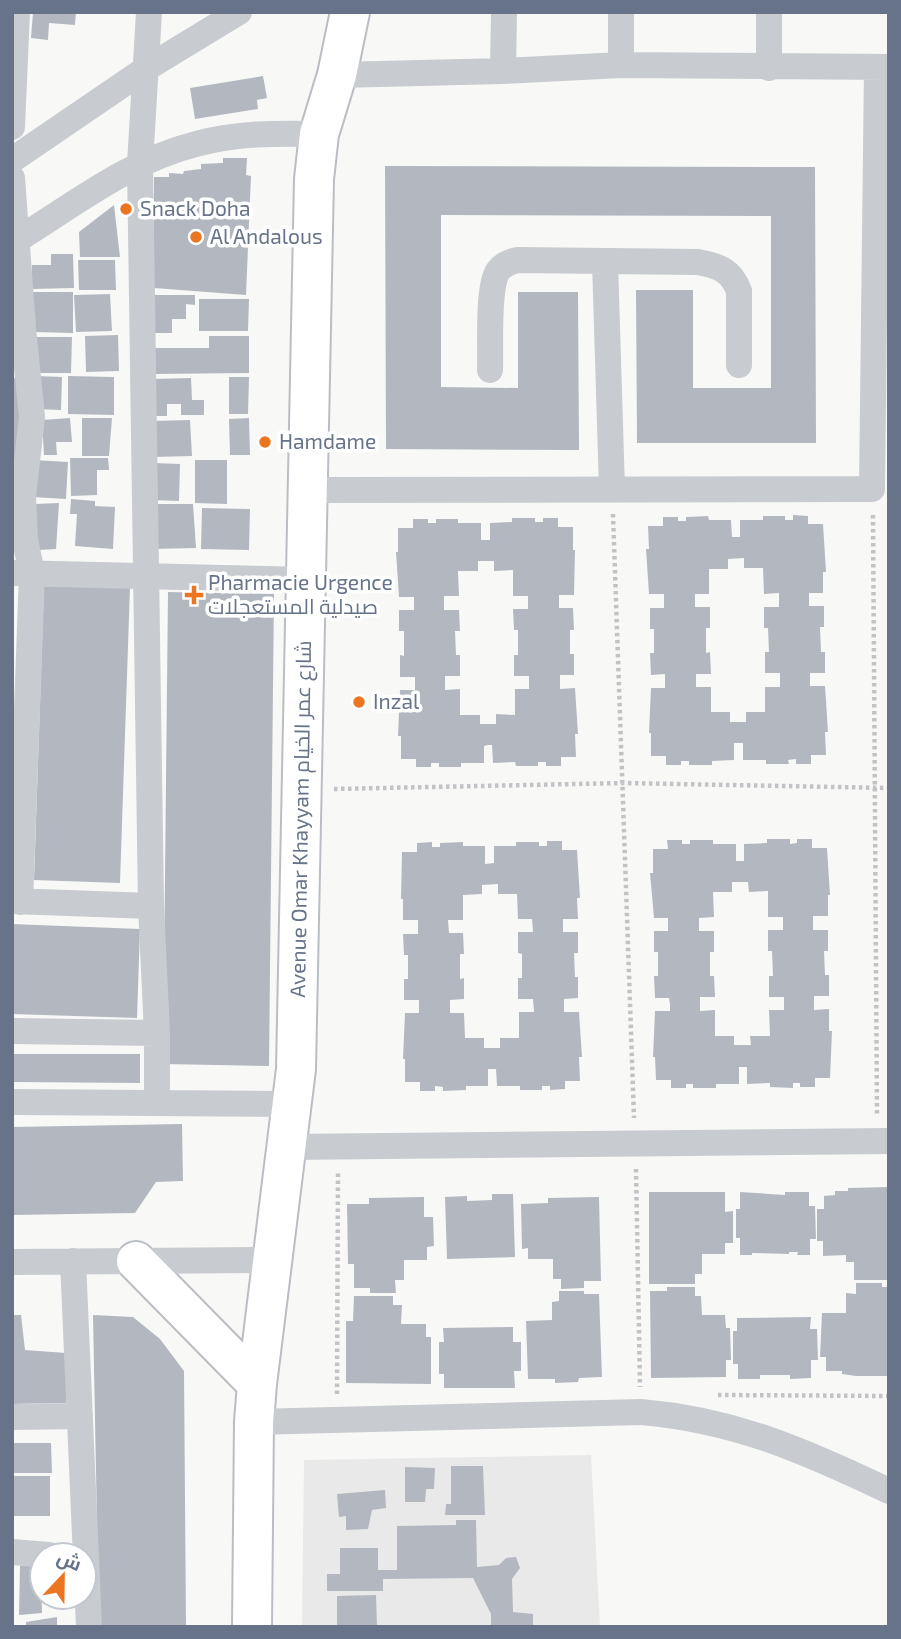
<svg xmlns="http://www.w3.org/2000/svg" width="901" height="1639" font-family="'Exo 2',Cairo,sans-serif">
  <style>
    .built { fill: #e9e9e9 }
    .building { fill: #b3b8c0; fill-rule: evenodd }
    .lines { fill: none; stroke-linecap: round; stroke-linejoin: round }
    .secondary-casing { stroke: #babec4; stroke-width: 42 }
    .path { stroke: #c2c3c6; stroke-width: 4.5; stroke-dasharray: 3.5 3.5; stroke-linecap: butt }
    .street { stroke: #c8cbcf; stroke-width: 26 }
    .secondary { stroke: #fff; stroke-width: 38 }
    .poi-dot { fill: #ec7522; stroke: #fff; stroke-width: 2.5 }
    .labels { text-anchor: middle; stroke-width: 7; stroke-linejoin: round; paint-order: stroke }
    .poi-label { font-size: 21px; fill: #667388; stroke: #fff; text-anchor: start }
    .street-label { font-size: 21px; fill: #667388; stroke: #fff }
  </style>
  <rect width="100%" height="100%" fill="#f8f9f6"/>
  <path class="built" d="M591 1455 600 1627H302L304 1460Z"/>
  <path class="building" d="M33 12H76L75 25 49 23 48 40 31 38Z
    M263 76 267 98 257 100 258 109 195 119 190 88Z
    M223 158H247L246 175 251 176 246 295 154 288V177H169V173L183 174 184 171 201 169V164L223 163Z
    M385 166 815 167 816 443H637L636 290H693V388H771V216L441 215V387L518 388V292H578L579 450 386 449Z
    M114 205 120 257H80L79 232Z
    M51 254H73L74 288 32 289V265H51Z
    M78 260H115L116 290H79Z
    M33 292H73V333L33 332Z
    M110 294 112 331 76 332 74 295Z
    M153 295H195V305L186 304V319H172V333H153Z
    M199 299H249L248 331H199Z
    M118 335 119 371 86 372 85 336Z
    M209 336H249V373L155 374V348H209Z
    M37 337H72L71 373H37Z
    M36 376 62 377 61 410 35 409Z
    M68 376 114 377V415L68 414Z
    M229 377H249L248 414H229Z
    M12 378 25 379 12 515Z
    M191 378 192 400H204V415H181V404H167V416H152L151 379Z
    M70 418 72 442H56L57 455H44L42 420Z
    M82 418H112L109 456H82Z
    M249 418 250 455H230L229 419Z
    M190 420 192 456 153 457 151 421Z
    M70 458H108L109 470H97V495L71 496Z
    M34 460 68 462 66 499 32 497Z
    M195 460H227V504L195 503Z
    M153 463 180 464 179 501 151 500Z
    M71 499 95 501V506L115 507 113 549 75 546 77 514H70Z
    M59 503 56 549 40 550 32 540 36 504Z
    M150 504H193L196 548 151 549Z
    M202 508 250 509 249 550 201 549Z
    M793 515 808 516V524H823L826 572H823V593H809V606H824V627H820L821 652H825V673H810V686H825L828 732H825L826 755H811V764H796V759L788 760 789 764H766V760H743V743H734V760L712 761V765H689V761H681V765H666V756H651V733H649L651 688H665V674L651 675 650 653H654V629H650V608H664V594H649L646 549H649L648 526H663V517H678V521H686V517L708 516 709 520H731L732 537H740V520H763V516H785V520H793ZM744 558V568H763L764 594 779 593V607H764V628H768L769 652H765V673H780V687H765V712H746V722H730V712H711V687H696V674H711L710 652 706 653V628H710V607H695V594H709V569H728V559Z
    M512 518H535V522H543V518H558V527H573V550H575L574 595H559V608H573L574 630H570V654H574V675H560V689L575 688 578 734H575L576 757H561V766H546V762H538V766H516L515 762 493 763 492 745H488L484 746V763H461V767H439V763H431V767H416V759H401V736H398L400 690H415V677H400V655L404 656V631H399V610H414V597H399L396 552H398V528H413V519H428V523H436V519H458V523H481V540H490V523L512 522ZM478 561H494V571L513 570V596H528V609H513L514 630H518V655H514V676H529V689H515V715L496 714V724H480V715H460V689L445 690V676H460V655H456L455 631H460L459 610H444V596H459L458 571H478Z
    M44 584 130 587 120 883 34 880Z
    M168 592 274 594 269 1066 163 1064Z
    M767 839H790V844L797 843V839H812V848H827L830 895H828V916H813V930H828V951H824L825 975H829V996H814V1010L829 1009V1031H832L830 1078H815V1087H800V1083H793V1088L770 1087V1083L747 1084V1067H739V1084H716V1088H693V1084H686V1088H671V1080H656L655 1057H653L655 1011H670V1004L669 998H655L654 976H658V952H654V931H668V918H654L650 873H653V849H668L667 840H682V844H690V840H713V844H736V861H744V844L767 843ZM732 882H748L749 892 768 891V917H783V930H768V951H772L773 976H769V997H784V1010H769L770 1036H750L751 1045H734V1036H715V1010L700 1011V997H715L714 976H710V952H714V931H699V918L714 917 713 892H732Z
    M547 841H562V850H577L580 898H577L578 919H563V932H578V953H574L575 977H578V998L564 999V1012H579L582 1057H579L580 1081H565V1089L550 1090V1086H542V1090H520V1086H497L496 1069H488V1086H466V1090L443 1091V1087L435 1086V1091H420V1082H405V1059H403L405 1013H419V1000H404V979H408V955H404L403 934H418V920H403V899H401L402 852H417V843L432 842V847H440V843L463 842V846H485V864L494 863V846H516V842H539V846H547ZM498 884V894H517L518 919H532L533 932H518V953L522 954V978H518V999H533L534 1012H519V1038H500V1048H484V1038H465L464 1013H450V1000L464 999V978L460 979V954H464L463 933H449L448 920H463V895L482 894V885Z
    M12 924 140 929 137 1018 12 1014Z
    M12 1054H140V1083L12 1082Z
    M182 1124 183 1181 156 1182 135 1213 12 1215V1127Z
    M889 1187V1280H854V1262H846V1255L823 1256V1241H817V1209H824V1196L835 1195V1191H848V1188Z
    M649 1192H725V1212L733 1211V1243H725V1254H702V1274H695V1284H649Z
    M740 1192 785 1195V1192H809V1206H815L816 1239H810V1255H797L798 1252H789V1254L752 1253V1255H740V1238H736V1209H740Z
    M492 1194H513L515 1257 447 1259 445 1197 467 1196V1201L492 1200Z
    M424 1197V1217H433L434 1246 427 1247V1260H404V1280H395L396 1293H370V1288H354V1264H348L347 1204H369V1198Z
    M599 1197 601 1281H584V1288L561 1289V1279H553V1259H528V1248L522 1249 521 1204 548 1203V1198Z
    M856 1283H882V1287H889V1376H856L842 1374V1371H826V1357H820L822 1313H846V1293L856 1294Z
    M667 1287H695V1296H701L702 1315H725L726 1328H730L731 1360H726V1377L651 1378 650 1291H667Z
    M559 1291H584V1294H599L602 1377 579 1378 578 1382 555 1383V1379H528L526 1321 552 1320V1302L559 1301Z
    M354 1296H393V1305H402L401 1324H426V1337H431V1384L346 1383V1321H353Z
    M12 1315H21L25 1350 66 1353V1403L12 1404Z
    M93 1315 133 1317 160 1339 184 1371 186 1627H99Z
    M811 1317 810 1329H817L818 1360H811V1378L790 1379V1375H760V1379H738V1364H733V1331H737V1318Z
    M513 1327V1342H521V1371H514L515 1388H444V1374H439V1342H444L443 1328Z
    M12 1443H51L52 1473H12Z
    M451 1466H483L485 1515H445L446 1504H451Z
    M405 1467 435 1468 434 1489H426L425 1502H405Z
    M12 1476H50V1516H12Z
    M385 1490 386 1508 372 1510 368 1529 346 1530V1516L339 1517 337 1494Z
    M456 1520H476L477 1567 499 1565 506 1558 516 1557 520 1568 512 1579 513 1612 533 1614V1627H491V1614L473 1578 383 1579V1591H327V1574H340V1548H378V1570H397V1526L456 1525Z
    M20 1566H35L36 1581H41L42 1613 19 1615Z
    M376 1595 377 1627H337V1596Z
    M57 1617V1627H26V1622Z"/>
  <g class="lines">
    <defs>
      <path id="secondary" d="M136 1261 257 1384
        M252 1627 254 1422 257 1384 296 1069 314 179 319 134 337 75 350 12"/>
    </defs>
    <use href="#secondary" class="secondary-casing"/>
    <path class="path" d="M613 514 634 1118
      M873 515 877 1116
      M334 789 624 783 889 788
      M636 1169 640 1387
      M337 1394 338 1171
      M718 1395 889 1396"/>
    <path class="street" d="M149 12 140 164 151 906 157 1033V1101
      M769 12V68
      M621 65V12
      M503 71 504 12
      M337 75 503 71 621 65 889 67
      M12 127 17 12
      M12 160 147 68 239 12
      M12 178 23 328 32 417 23 496 25 540 32 573 20 902
      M12 243C71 207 128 161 196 144 237 133 277 133 319 134
      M605 262 612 489
      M490 370C491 348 487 288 498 271 503 264 510 262 517 260L698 262C719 266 731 270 739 291V365
      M308 490 872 489 877 67
      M12 573 306 580
      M12 901 151 906
      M12 1031 157 1033
      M12 1102 293 1104
      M286 1147 889 1141
      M73 1261 89 1627
      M12 1262 272 1260
      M12 1417 80 1416
      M254 1422 641 1412C735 1420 805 1451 889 1491
      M12 1552 49 1555"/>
    <use href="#secondary" class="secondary"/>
  </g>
  <g class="poi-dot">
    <circle cx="126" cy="209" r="7"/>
    <circle cx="196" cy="237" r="7"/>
    <circle cx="265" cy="442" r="7"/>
    <path d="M190.5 584.5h7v7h7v7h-7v7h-7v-7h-7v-7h7z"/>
    <circle cx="359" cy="702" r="7"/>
  </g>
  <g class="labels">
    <g class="poi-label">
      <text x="140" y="216">Snack Doha</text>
      <text x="210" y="244">Al Andalous</text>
      <text x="279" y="449">Hamdame</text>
      <text x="208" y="590">Pharmacie Urgence<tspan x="208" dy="24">صيدلية المستعجلات</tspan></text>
      <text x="373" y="709">Inzal</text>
    </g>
    <g class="street-label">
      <text transform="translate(301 819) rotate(-89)" y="7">Avenue Omar Khayyam شارع عمر الخيام</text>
    </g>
  </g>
  <rect width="901" height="1639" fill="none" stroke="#667388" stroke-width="28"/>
  <g transform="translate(63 1576) rotate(22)"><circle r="33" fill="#ffffff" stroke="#c2c7cf" stroke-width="2"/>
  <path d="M0-5L12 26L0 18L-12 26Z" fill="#ec7522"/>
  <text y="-10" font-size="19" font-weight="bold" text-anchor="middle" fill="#667388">ش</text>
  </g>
</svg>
